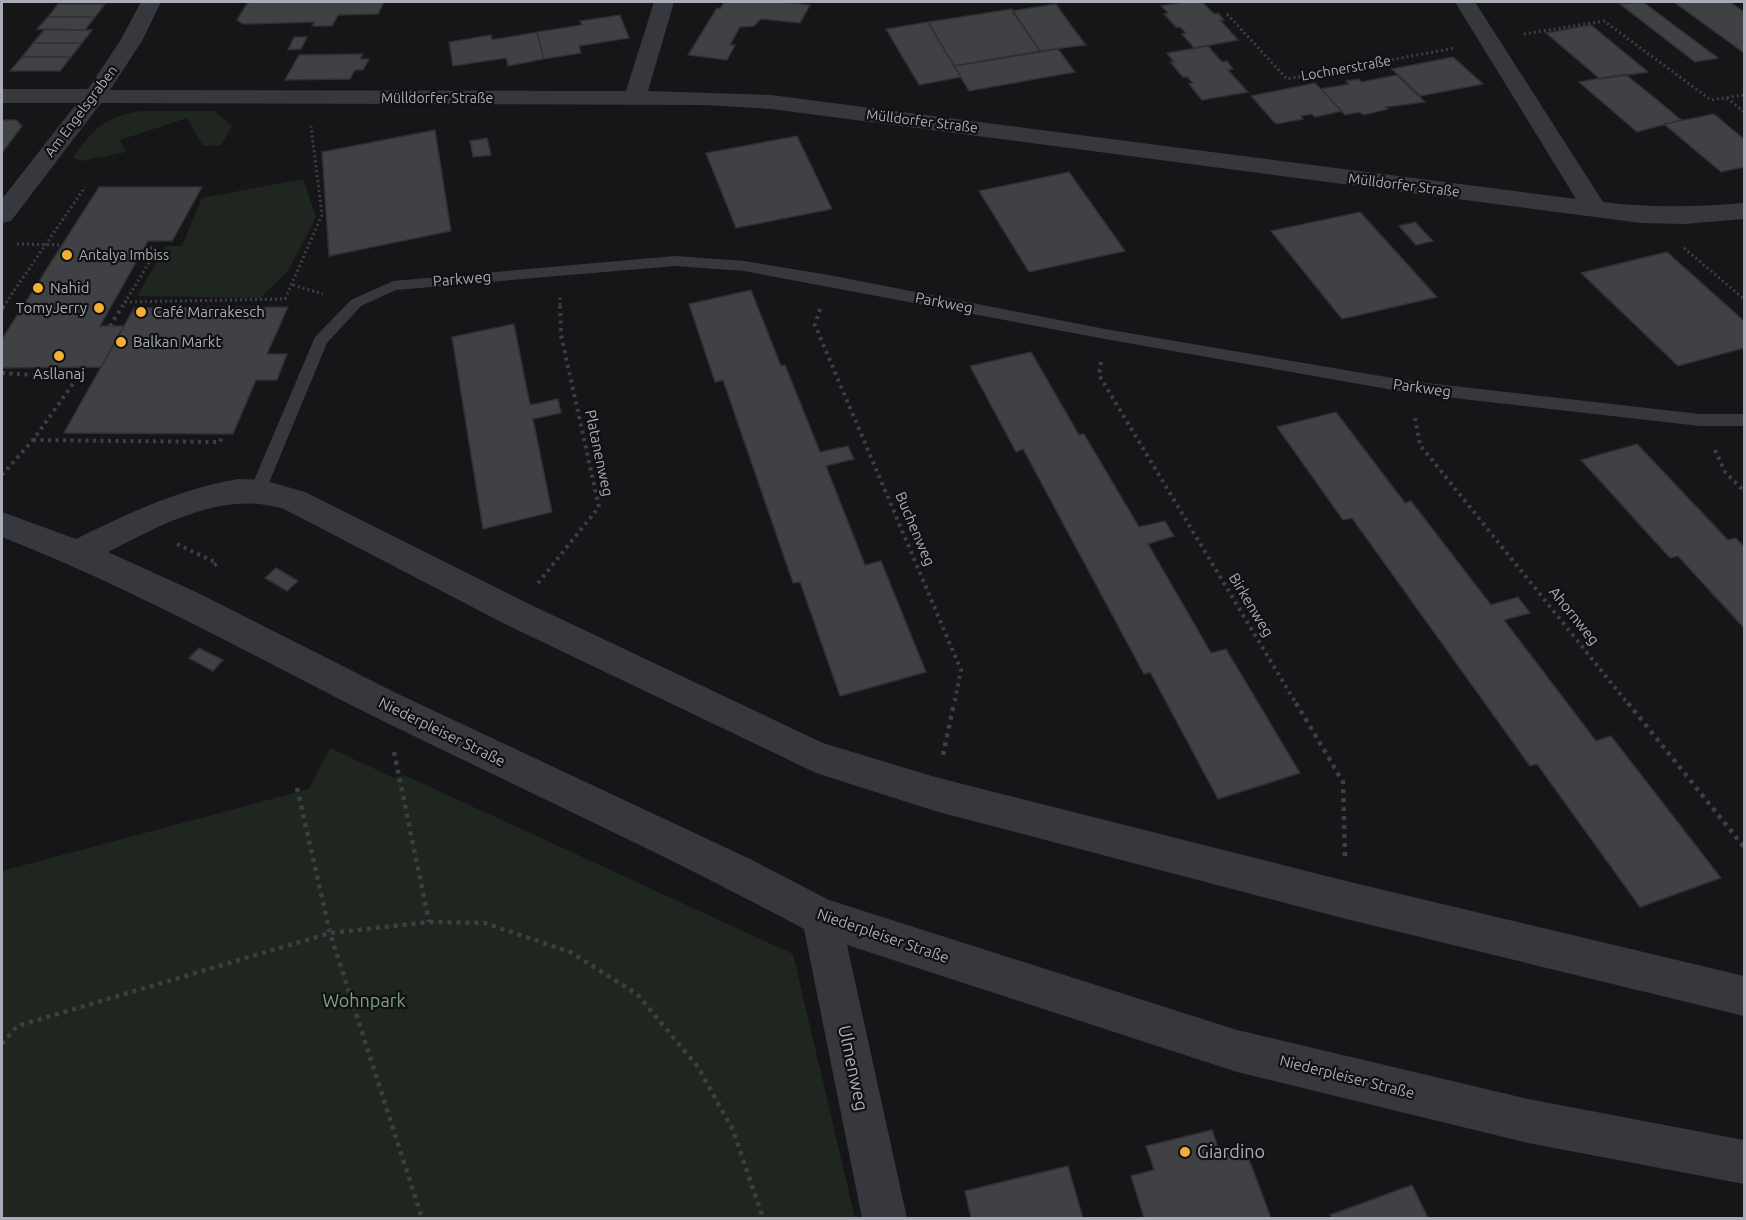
<svg xmlns="http://www.w3.org/2000/svg" width="1746" height="1220" font-family="Ubuntu,sans-serif">
  <style>
    .green { fill: #1e261f }
    .building { fill: #404145; stroke: #303034; stroke-width: 1.5 }
    .lines { fill: none; stroke-linecap: round; stroke-linejoin: round }
    .path-far2 { stroke: #3d3f44; stroke-width: 3; stroke-dasharray: 2 3; stroke-linecap: butt }
    .path-far1 { stroke: #3d3f44; stroke-width: 4; stroke-dasharray: 3 4.5; stroke-linecap: butt }
    .path { stroke: #3d3f44; stroke-width: 4.5; stroke-dasharray: 4 5; stroke-linecap: butt }
    .service { fill: #37383d; fill-rule: evenodd }
    .minor { fill: #37383d; fill-rule: evenodd }
    .poi-dot { fill: #f2b134; stroke: #111113; stroke-width: 2 }
    .labels { text-anchor: middle; stroke-width: 4.5; stroke-linejoin: round; paint-order: stroke }
    .far-street-label { font-size: 14px; fill: #a8adb8; stroke: #111113 }
    .far-poi-label { font-size: 14px; fill: #a8adb8; stroke: #111113; text-anchor: start }
    .street-label { font-size: 15px; fill: #a8adb8; stroke: #111113 }
    .poi-label { font-size: 15px; fill: #a8adb8; stroke: #111113; text-anchor: start }
    .near-park-label { font-size: 18px; fill: #7fa381; stroke: #111113 }
    .near-street-label { font-size: 18px; fill: #a8adb8; stroke: #111113 }
    .near-poi-label { font-size: 18px; fill: #a8adb8; stroke: #111113; text-anchor: start }
  </style>
  <rect width="100%" height="100%" fill="#161618"/>
  <path class="green" d="M143 111H214L232 126 221 145 203 146 187 118 120 140 126 152 82 161 73 158C94 128 105 116 143 111Z
    M303 179 316 217 288 271 260 298 137 296 166 246H182L202 198Z
    M330 748 394 778 404 775 793 954 855 1218H2V871L309 789Z"/>
  <path class="building" d="M248 2H384L378 14 338 15 332 26H312L315 22 243 24 237 20Z
    M724 2H783L810 5 800 23 761 19 754 26 740 27 730 45H735L727 60 688 55 717 8 720 9Z
    M1185 2H1202L1214 14 1218 13 1224 20H1220L1238 40 1194 48 1182 34 1186 33 1180 27H1176L1164 14 1168 13 1161 6Z
    M1643 2 1718 58 1695 62 1620 4Z
    M1674 2H1730L1744 12V53Z
    M58 4H105L95 17H48Z
    M1056 4 1070 24 1086 45 1040 51 1012 11Z
    M1012 9 1040 51 954 66 928 22Z
    M620 15 629 38 579 46 581 53 544 59 537 32 582 25 580 21Z
    M48 17H95L85 30 37 29Z
    M928 22 954 66 961 77 919 85 886 29Z
    M1591 25 1619 48 1648 72 1600 79 1546 33Z
    M44 30H92L82 43H33Z
    M537 32 544 59 508 66 506 58 453 66 449 42 491 35 492 40Z
    M294 37H307L301 49 288 50Z
    M33 43H82L71 57H22Z
    M1208 46 1222 62 1227 61 1233 69 1228 70 1248 92 1202 100 1189 84 1193 83 1187 77H1183L1170 62H1174L1167 53Z
    M1058 49 1075 72 969 91 954 66Z
    M363 54 360 59H369L363 70H355L350 79 285 80 299 55Z
    M22 57H71L60 71H10Z
    M1453 57 1483 84 1420 96 1392 69Z
    M1625 74 1656 99 1681 120 1637 132 1579 82Z
    M1397 75 1425 102 1386 107 1388 109 1363 115 1360 112 1345 115 1321 89 1349 84 1346 81 1359 79 1361 82Z
    M1315 83 1342 111 1315 117 1312 114 1301 116 1303 119 1276 124 1251 96Z
    M1714 114 1744 139V167L1721 172 1664 124Z
    M2 120H16L22 126 2 153Z
    M435 130 451 231 329 256 322 152Z
    M797 136 832 209 736 228 706 153Z
    M487 138 491 155 473 157 470 141Z
    M1069 172 1125 251 1029 272 979 191Z
    M99 187H202L172 241H148L100 326H124L101 367 2 368V339Z
    M1360 212 1437 297 1342 319 1271 231Z
    M1415 222 1433 241 1416 245 1399 226Z
    M1667 252 1744 321V348L1678 366 1581 273Z
    M751 290 781 366 785 365 820 452 848 446 854 459 826 466 865 565 881 561 926 672 840 696 800 582 793 583 723 380 715 382 689 304Z
    M288 307 267 354H287L277 380H256L233 434 64 433 134 308Z
    M514 324 530 405 558 399 561 413 533 419 552 512 483 529 452 337Z
    M1031 352 1079 435 1084 434 1139 527 1165 521 1174 536 1148 544 1211 653 1226 649 1300 773 1218 799 1150 672 1144 674 1023 449 1016 452 970 366Z
    M1336 412 1405 503 1411 501 1491 605 1518 597 1530 613 1504 620 1596 741 1611 736 1721 878 1640 907 1537 764 1530 766 1352 518 1343 520 1277 427Z
    M1637 444 1728 540 1736 538 1744 547V628L1678 556 1670 558 1581 460Z
    M276 568 298 581 287 591 265 578Z
    M199 648 223 660 213 671 189 658Z
    M1212 1130 1220 1153 1244 1146 1271 1218H1144L1131 1176 1154 1170 1146 1146Z
    M1068 1166 1083 1218H971L965 1191Z
    M1412 1185 1428 1218H1332L1330 1215Z"/>
  <g class="lines">
    <path class="path-far2" d="M1227 14 1287 79 1455 48
      M1524 34 1604 21 1711 100 1744 95
      M1727 98 1744 112
      M17 244 61 245
      M1684 248 1744 299
      M293 285 323 294
      M560 298V307
      M125 302 285 299 322 215 311 126
      M3 307 85 187
      M122 307 158 248H144"/>
    <path class="path-far1" d="M2 309 4 305
      M820 309 815 325 961 670 954 705
      M110 326 123 305
      M1101 362 1099 375 1297 705
      M2 373 78 378
      M1415 418 1420 445 1629 705
      M33 440 220 442 223 434
      M1715 450 1725 472 1744 491
      M2 475 33 440 85 367
      M177 544 217 563 212 567
      M538 583 599 507 561 335 560 305"/>
    <path class="path" d="M1296 703 1343 782 1345 857
      M1628 703 1744 847
      M394 752 429 922
      M943 755 954 703
      M297 788 330 933 422 1218
      M2 1044 17 1026 330 933 429 922 485 923 570 952 637 994 698 1067 733 1130 763 1218"/>
    <path class="service" d="M675 256 744 261 829 275 1105 329 1410 381 1700 414H1744V426H1700L1410 393 1105 339 744 271 675 266 396 290 361 306 327 343 266 490 264 495H252L250 490 315 337 351 300 393 281Z"/>
    <path class="minor" d="M141 2H161L142 41 110 90 626 91 654 2H674L648 91 771 95 1576 199 1455 2H1475L1603 202C1651 208 1696 207 1744 203V219L1684 224 1641 223 771 109 704 105 101 103 11 221 2 223V199L77 103H2V89H88L120 41Z
      M238 479 263 480 305 492 527 603 823 743 935 777 1346 881 1744 976V1016L1346 919 935 811 816 773 503 623 284 509C222 490 161 525 108 552L196 592 396 693 752 860 829 900 1237 1030 1528 1099 1744 1140V1184L1528 1143 1237 1072 847 945 907 1218H862L804 929C663 853 517 787 373 716 250 654 130 587 2 537V512L76 539C128 513 180 489 238 479Z"/>
  </g>
  <g class="poi-dot">
    <circle cx="67" cy="255" r="6"/>
    <circle cx="38" cy="288" r="6"/>
    <circle cx="99" cy="308" r="6"/>
    <circle cx="141" cy="312" r="6"/>
    <circle cx="121" cy="342" r="6"/>
    <circle cx="59" cy="356" r="6"/>
    <circle cx="1185" cy="1152" r="6"/>
  </g>
  <g class="labels">
    <g class="far-street-label">
      <text transform="translate(1346 68) rotate(-10)" y="5">Lochnerstraße</text>
      <text x="437" y="103">Mülldorfer Straße</text>
      <text transform="translate(81 111) rotate(-53)" y="5">Am Engelsgraben</text>
      <text transform="translate(922 121) rotate(7)" y="5">Mülldorfer Straße</text>
      <text transform="translate(1404 185) rotate(7)" y="5">Mülldorfer Straße</text>
    </g>
    <g class="far-poi-label">
      <text x="79" y="260">Antalya Imbiss</text>
    </g>
    <g class="street-label">
      <text transform="translate(462 279) rotate(-5)" y="5">Parkweg</text>
      <text transform="translate(944 303) rotate(11)" y="5">Parkweg</text>
      <text transform="translate(1422 388) rotate(8)" y="5">Parkweg</text>
      <text transform="translate(599 453) rotate(78)" y="5">Platanenweg</text>
      <text transform="translate(915 529) rotate(67)" y="5">Buchenweg</text>
      <text transform="translate(1251 605) rotate(59)" y="5">Birkenweg</text>
      <text transform="translate(1574 616) rotate(51)" y="5">Ahornweg</text>
      <text transform="translate(442 732) rotate(26)" y="5">Niederpleiser Straße</text>
      <text transform="translate(883 936) rotate(19)" y="5">Niederpleiser Straße</text>
      <text transform="translate(1347 1077) rotate(14)" y="5">Niederpleiser Straße</text>
    </g>
    <g class="poi-label">
      <text x="50" y="293">Nahid</text>
      <text x="87" y="313" text-anchor="end">TomyJerry</text>
      <text x="153" y="317">Café Marrakesch</text>
      <text x="133" y="347">Balkan Markt</text>
      <text x="59" y="379" text-anchor="middle">Asllanaj</text>
    </g>
    <g class="near-park-label">
      <text x="364" y="1007">Wohnpark</text>
    </g>
    <g class="near-street-label">
      <text transform="translate(853 1068) rotate(78)" y="6">Ulmenweg</text>
    </g>
    <g class="near-poi-label">
      <text x="1197" y="1158">Giardino</text>
    </g>
  </g>
  <rect width="1746" height="1220" fill="none" stroke="#a8adb8" stroke-width="6"/>
</svg>
